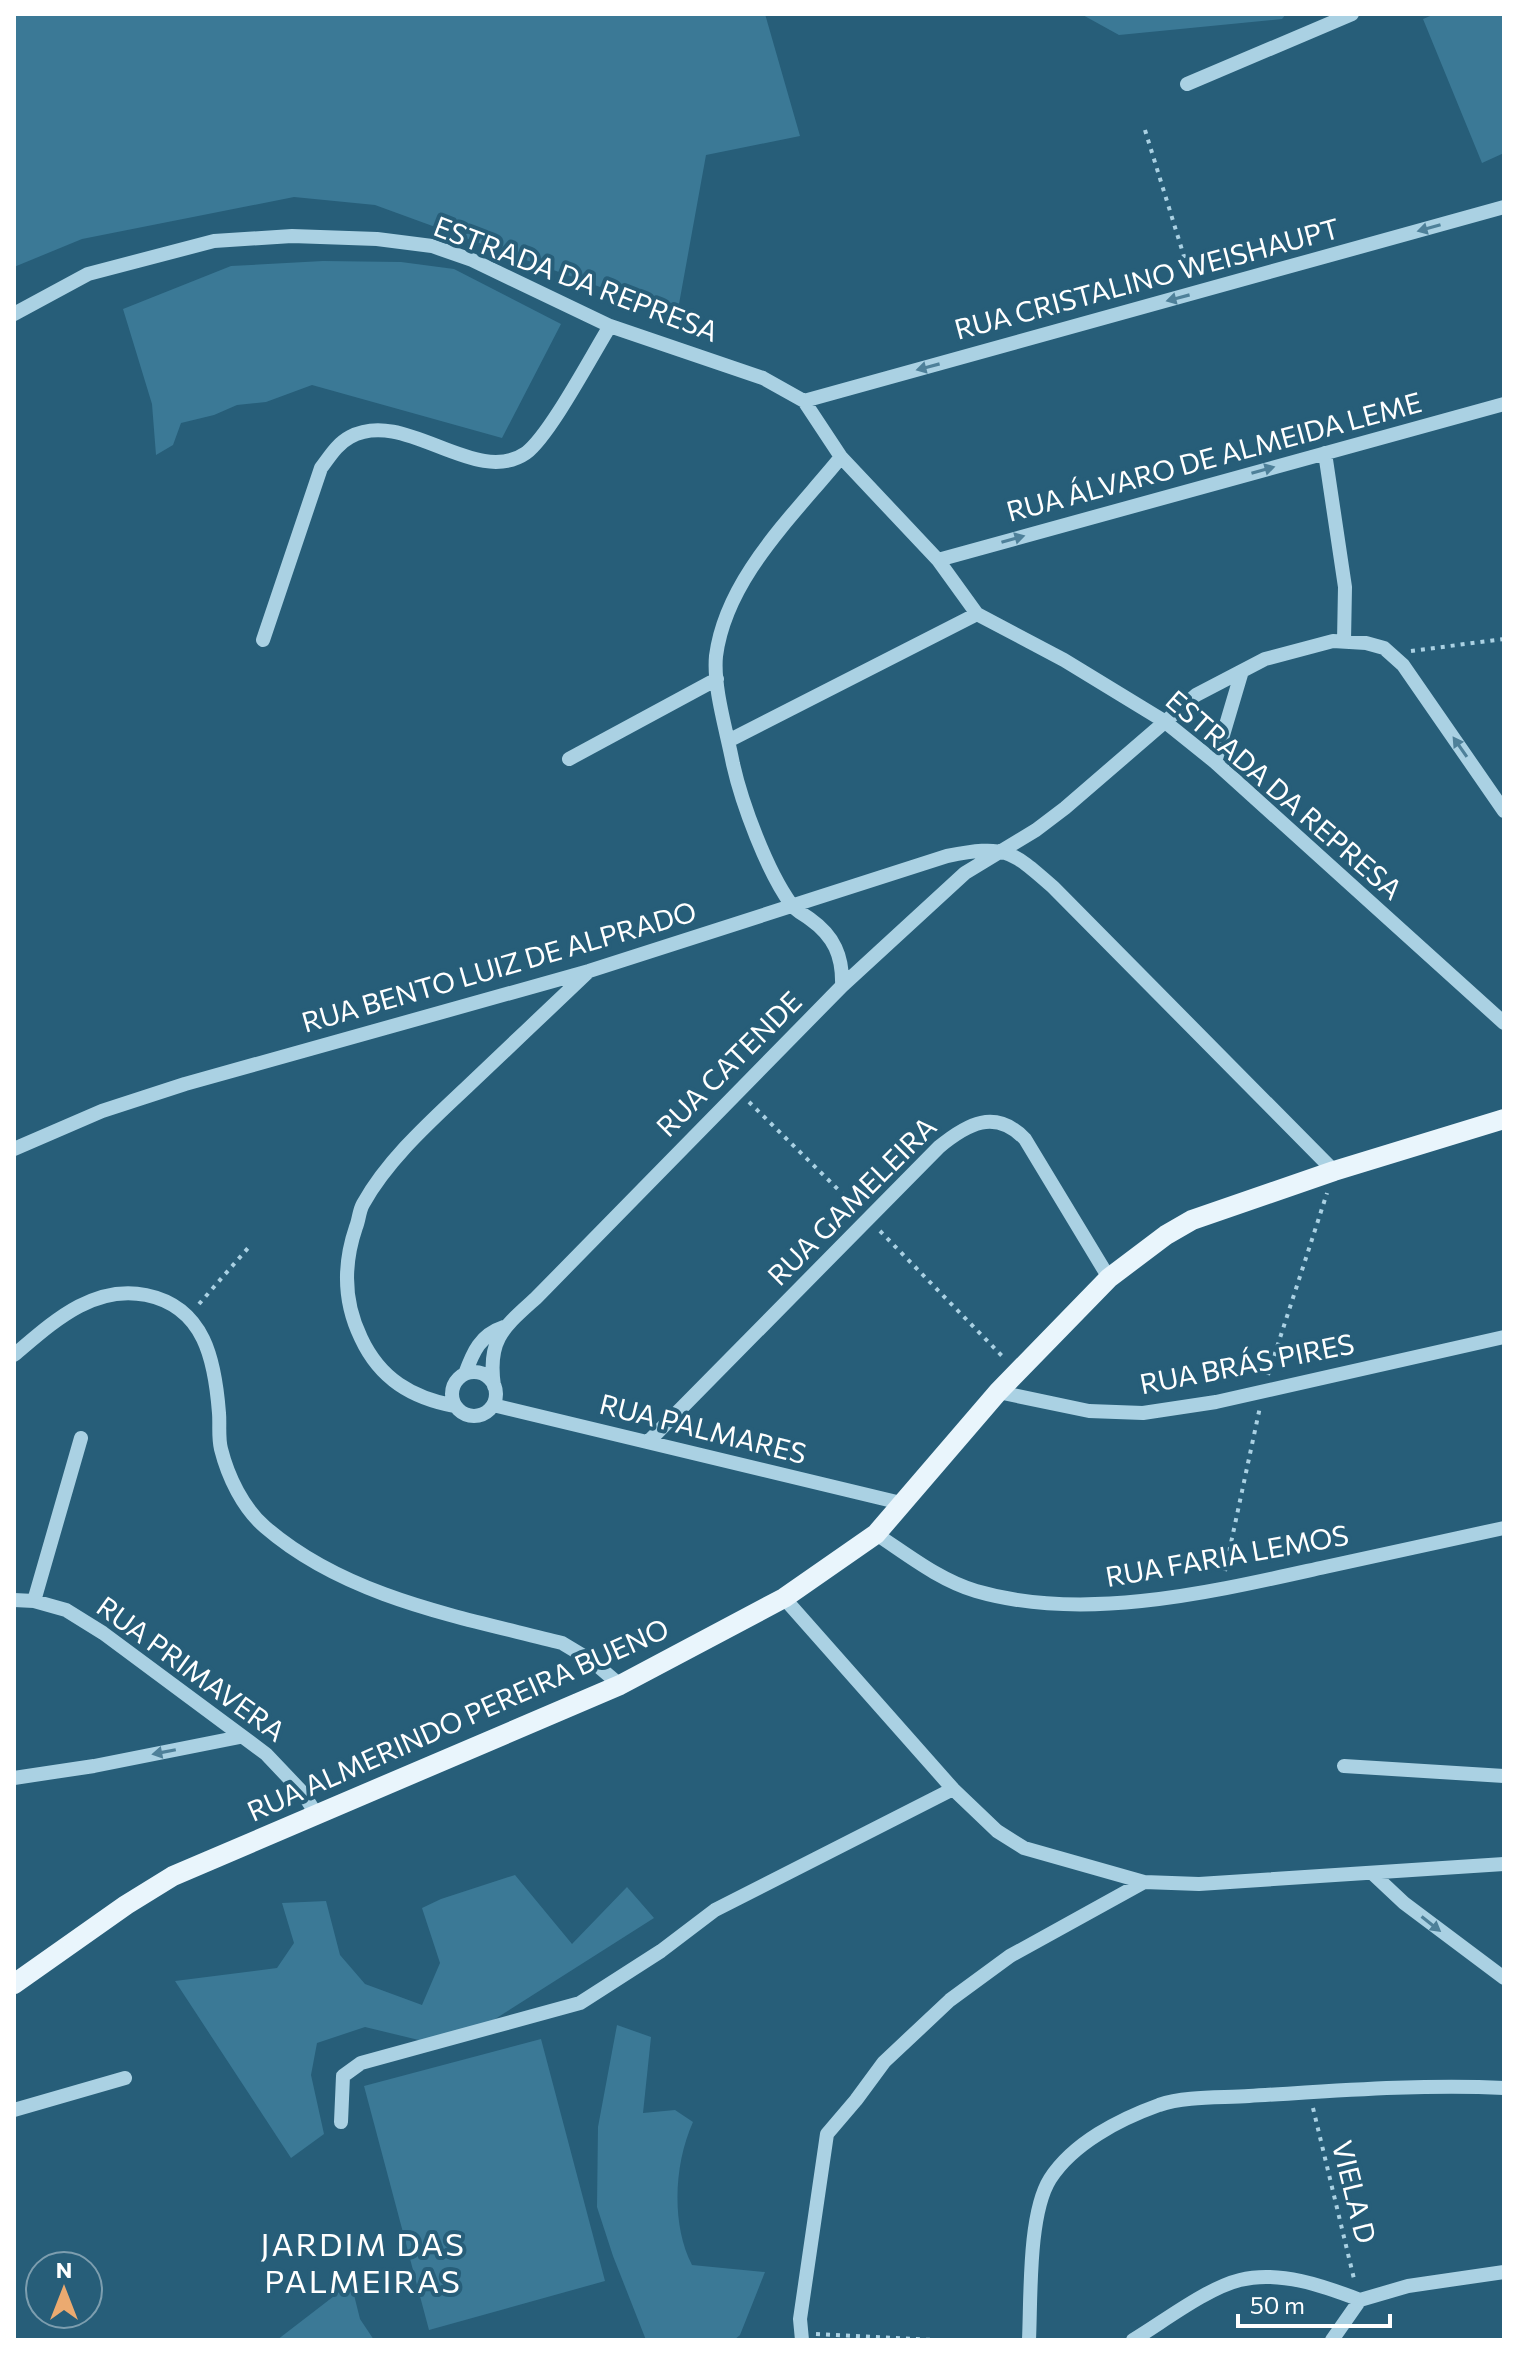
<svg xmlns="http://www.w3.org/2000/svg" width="1518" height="2354" font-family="Commissioner,sans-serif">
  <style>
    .green { fill: #3b7996 }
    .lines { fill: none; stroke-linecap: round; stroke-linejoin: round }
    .path { stroke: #aad1e3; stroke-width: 4; stroke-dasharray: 4 6; stroke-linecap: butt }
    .minor { stroke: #aad1e3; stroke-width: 14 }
    .major { stroke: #e9f5fc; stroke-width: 20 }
    .oneway { fill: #4e8099 }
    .labels { text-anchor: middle; stroke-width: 8; stroke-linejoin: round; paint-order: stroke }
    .street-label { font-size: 28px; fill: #fff; stroke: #275e79 }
    .quarter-label { font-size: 32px; letter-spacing: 2px; fill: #fff; stroke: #275e79 }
  </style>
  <rect width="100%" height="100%" fill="#275e79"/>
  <path class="green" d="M14 14H765L800 136 706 155 677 315 375 205 294 197 82 239 14 267Z
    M1081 14H1286L1282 19 1119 35Z
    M1435 14H1504V153L1482 163 1423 19Z
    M323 261 401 262 454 269 561 324 502 438 312 385 266 402 237 405 214 415 181 423 173 445 156 455 152 404 123 309 231 266Z
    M515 1875 572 1944 627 1887 654 1918 492 2021 427 2042 365 2027 317 2043 311 2075 324 2134 291 2158 175 1981 277 1968 294 1943 282 1903 326 1901 340 1955 365 1984 422 2005 440 1963 422 1908 441 1899Z
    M617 2025 651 2037 643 2113 675 2110 693 2122C674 2164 671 2224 692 2265L765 2272 740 2335 734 2340H646L613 2256 597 2207 598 2127Z
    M541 2039 605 2281 429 2330 364 2086Z
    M351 2283 360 2319 374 2340H277Z"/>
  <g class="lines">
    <path class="path" d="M1145 130 1191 279
      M1411 651 1504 639
      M749 1102 857 1208
      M880 1231 1005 1359
      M199 1304 248 1248
      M1268 1375 1327 1193
      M1225 1571 1260 1407
      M1313 2108 1355 2283
      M816 2334 933 2340"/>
    <path class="minor" d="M1187 84 1352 14
      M14 314 88 274 214 241 292 236 377 239 432 246 472 260 610 326 763 378 804 401 841 457 938 560 977 614 1064 660 1164 721 1215 762 1504 1023
      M804 401 1504 207
      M1325 453 1345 587 1344 641
      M841 457C794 515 726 578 716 656 713 688 727 732 733 764 742 804 767 871 791 904 795 910 803 914 810 919 834 936 843 956 842 986
      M938 560 1504 404
      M263 640 321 468C330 456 337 444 350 437 405 407 475 488 526 453 550 435 592 355 610 326
      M728 741 977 614
      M569 759 717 679
      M1215 762 1242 671
      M14 1149 102 1111 185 1084 589 971 947 856C1005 845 1010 849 1053 887L1334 1171
      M14 1355C51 1324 92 1284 146 1295 205 1307 215 1361 219 1413 220 1424 218 1437 221 1449 228 1477 243 1508 265 1527 347 1598 461 1617 562 1643L592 1661 620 1685
      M452 1394a22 22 0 1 1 44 0a22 22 0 1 1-44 0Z
      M465 1374C473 1352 480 1335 504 1327
      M494 1386C487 1339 504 1327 536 1298L842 986 965 873 1036 830 1065 808 1196 695 1265 659 1333 641 1366 643 1384 648 1403 665 1504 811
      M998 1392 1089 1411 1143 1413 1216 1402 1504 1337
      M493 1405 901 1503
      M455 1406C412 1398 380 1379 361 1338 343 1301 343 1265 356 1227 359 1220 359 1211 363 1204 388 1159 431 1121 468 1086 508 1048 547 1011 587 973
      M648 1442 939 1147C967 1124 995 1108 1025 1139L1109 1278
      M876 1534C908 1555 939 1580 976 1591 1086 1623 1216 1591 1325 1567 1385 1554 1444 1541 1504 1528
      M784 1598 953 1789 997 1831 1024 1848 1144 1882 1199 1884 1504 1864
      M14 1600 34 1601 66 1610 103 1633 266 1754 303 1793 316 1814
      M34 1601 81 1438
      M1344 1766 1504 1776
      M14 1778 94 1766 240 1737
      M1372 1873 1404 1903 1504 1978
      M14 2110 125 2078
      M341 2122 343 2076 361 2063 580 2003 661 1951 715 1910 953 1789
      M802 2340 800 2319 827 2134 856 2100 884 2062 950 2000 1010 1956 1144 1882
      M1029 2340C1031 2298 1028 2214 1050 2179 1073 2143 1120 2119 1159 2105 1186 2096 1221 2098 1249 2096 1334 2091 1420 2084 1504 2088
      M1133 2340C1163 2322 1207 2288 1240 2280 1279 2270 1324 2286 1360 2300
      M1332 2340 1360 2300 1408 2286 1504 2272"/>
    <path class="major" d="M14 1984 126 1905 173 1876 620 1685 784 1598 876 1534 998 1392 1109 1278 1166 1235 1192 1220 1334 1171 1504 1119"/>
  </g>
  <defs><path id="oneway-solid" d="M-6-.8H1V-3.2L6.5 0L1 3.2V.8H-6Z" transform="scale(2)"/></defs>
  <g class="oneway">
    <use href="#oneway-solid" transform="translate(1429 228) rotate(164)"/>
    <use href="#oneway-solid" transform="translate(1178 298) rotate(165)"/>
    <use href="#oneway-solid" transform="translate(928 367) rotate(165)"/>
    <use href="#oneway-solid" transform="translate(1263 470) rotate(-16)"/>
    <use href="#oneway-solid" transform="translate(1013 539) rotate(-16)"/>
    <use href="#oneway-solid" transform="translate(1460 747) rotate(-125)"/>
    <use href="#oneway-solid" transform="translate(164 1752) rotate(169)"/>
    <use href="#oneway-solid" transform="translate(1431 1924) rotate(38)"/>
  </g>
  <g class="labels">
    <g class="street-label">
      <text transform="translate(576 279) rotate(21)" y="10">ESTRADA DA REPRESA</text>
      <text transform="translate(1147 279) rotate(-15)" y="10">RUA CRISTALINO WEISHAUPT</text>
      <text transform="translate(1214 457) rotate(-15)" y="10">RUA ÁLVARO DE ALMEIDA LEME</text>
      <text transform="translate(1284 795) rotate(41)" y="10">ESTRADA DA REPRESA</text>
      <text transform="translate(499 967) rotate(-16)" y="10">RUA BENTO LUIZ DE ALPRADO</text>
      <text transform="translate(729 1064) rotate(-45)" y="10">RUA CATENDE</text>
      <text transform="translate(852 1201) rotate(-45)" y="10">RUA GAMELEIRA</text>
      <text transform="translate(1247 1364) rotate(-11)" y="10">RUA BRÁS PIRES</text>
      <text transform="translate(703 1429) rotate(14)" y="10">RUA PALMARES</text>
      <text transform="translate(1227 1556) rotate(-10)" y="10">RUA FARIA LEMOS</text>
      <text transform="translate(191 1669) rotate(36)" y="10">RUA PRIMAVERA</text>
      <text transform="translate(458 1720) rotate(-24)" y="10">RUA ALMERINDO PEREIRA BUENO</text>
      <text transform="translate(1354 2192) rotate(76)" y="10">VIELA D</text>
    </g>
    <g class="quarter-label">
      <text x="363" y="2256">JARDIM DAS<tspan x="363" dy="37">PALMEIRAS</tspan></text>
    </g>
  </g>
  <rect width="1518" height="2354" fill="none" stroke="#ffffff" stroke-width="32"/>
  <g transform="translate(64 2290)"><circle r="38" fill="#275e79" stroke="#7d9eaf" stroke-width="2"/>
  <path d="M0-6L14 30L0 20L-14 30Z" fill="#ebaa70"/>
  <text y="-12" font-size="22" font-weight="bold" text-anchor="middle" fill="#ffffff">N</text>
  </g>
  <path d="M1238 2314v12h152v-12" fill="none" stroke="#ffffff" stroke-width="4"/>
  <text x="1250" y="2314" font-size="24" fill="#ffffff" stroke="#275e79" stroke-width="6" paint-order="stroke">50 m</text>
</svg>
